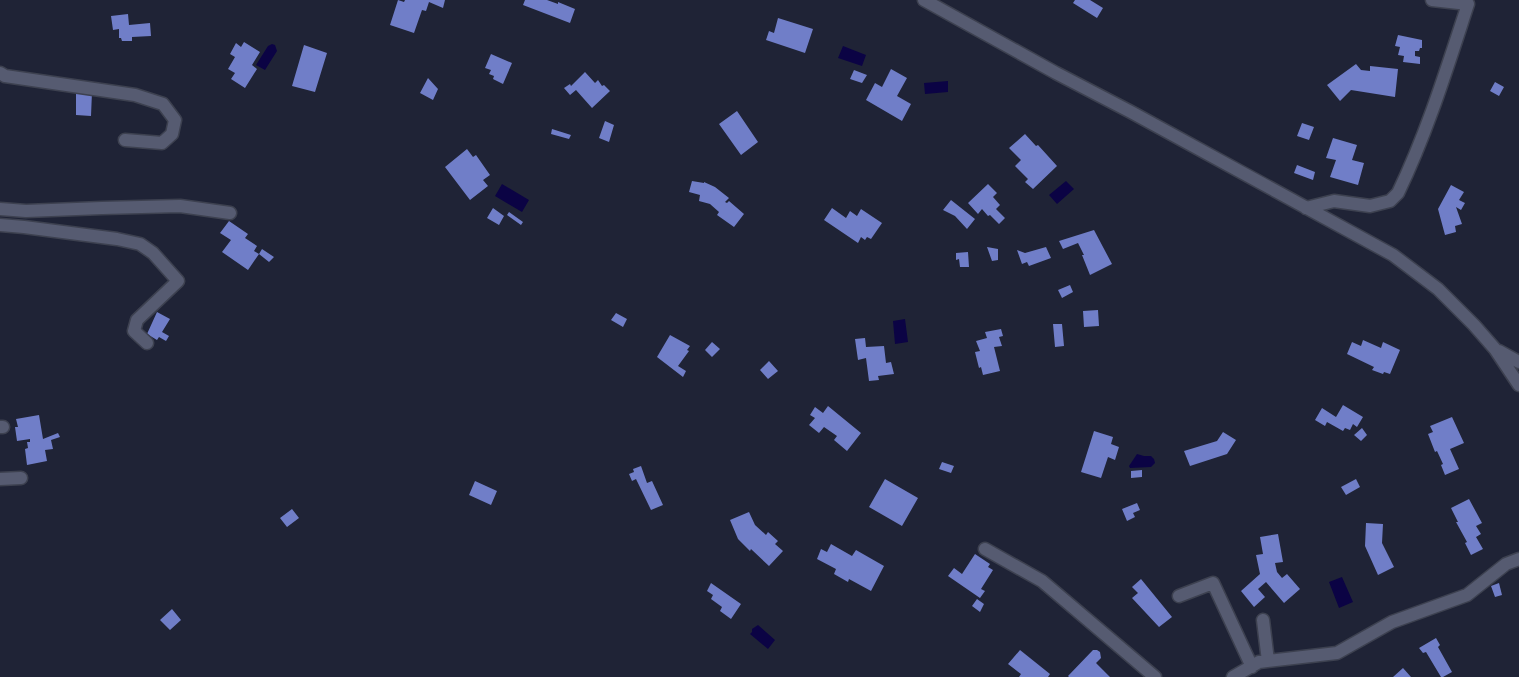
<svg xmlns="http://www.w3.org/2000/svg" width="1519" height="677" font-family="Manrope,sans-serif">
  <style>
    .water { fill: #0b0344 }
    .building { fill: #707ec8 }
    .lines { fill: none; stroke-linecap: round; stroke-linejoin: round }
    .minor-casing { stroke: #3d4150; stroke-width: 15 }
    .minor { stroke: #565b71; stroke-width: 12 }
  </style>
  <rect width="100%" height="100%" fill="#1f2336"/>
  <path class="water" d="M272 44 275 45 277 51 265 70 256 65 268 46Z
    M843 46 866 55 862 66 838 58Z
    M948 81V92L925 94 924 83Z
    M1066 181 1074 189 1057 204 1049 195Z
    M502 184 529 200 522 212 495 196Z
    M905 319 908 342 895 344 893 321Z
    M1137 454 1144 456H1151L1154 459 1155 463 1151 467 1130 468 1129 466Z
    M1342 577 1353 602 1339 608 1329 582Z
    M758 625 775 640 768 649 750 634 752 632V629Z"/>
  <path class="building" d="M398 0 404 2 405 0H445L443 8 429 2 426 11 422 10 414 33 390 25Z
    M525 0H547L558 4V2L575 9 570 23 523 5Z
    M1075 0H1090L1103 8 1097 18 1073 3Z
    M128 14 129 25 150 23 151 36 132 37V41H122L121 38H119V29L113 30 111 16Z
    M778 18 813 29 805 53 766 40 769 31 774 33Z
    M1398 35 1422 40V48H1420L1419 51H1415V56L1420 57V64L1403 62 1404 56 1398 55 1400 47 1395 46Z
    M244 42 260 52 252 65 257 69 245 88 231 79 235 73 228 69 235 57 230 54 236 43 241 47Z
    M304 45 327 53 315 92 292 86Z
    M491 54 512 63 503 84 493 79 494 76 489 74 491 70 485 68Z
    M1356 64 1361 70 1370 71V66L1398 69 1395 97 1351 90 1340 101 1327 85Z
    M891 69 907 78 897 96 911 104 902 121 866 100 875 83 882 87Z
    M854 70 867 75 862 83 850 79Z
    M585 72 595 83 598 80 602 86 604 85 610 91 592 108 576 90 570 95 564 88 570 84 571 86Z
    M428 78 438 89 433 100 420 93Z
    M1495 82 1504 87 1499 96 1490 91Z
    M76 92H92L91 116 76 115Z
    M737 111 758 142 741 155 719 124Z
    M605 121 614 125 609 142 599 138Z
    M1302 123 1314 127 1309 140 1297 136Z
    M552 129 571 135 569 139 551 134Z
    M1025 134 1036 146 1038 145 1057 166 1033 189 1025 182 1028 179 1015 166 1021 160 1009 148Z
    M1333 138 1357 145 1352 160 1364 163 1358 185 1330 177 1336 160 1326 158Z
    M467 149 473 157 476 155 490 175 483 180 488 186 470 200 445 167Z
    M1297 165 1315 172 1313 180 1294 173Z
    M692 181 704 183V182L715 187 729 198 725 202 727 203 729 201 744 214 734 227 717 215 719 212 710 204 699 201 700 195 689 192Z
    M988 184 997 193 993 197 1000 205 996 209 1005 218 999 224 990 215 988 216 982 209 978 214 968 203Z
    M1451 185 1464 192 1459 200 1465 203 1461 210 1456 207 1462 224 1455 226 1456 232 1445 235 1438 209Z
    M951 200 975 219 967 229 955 216 943 210Z
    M493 208 504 216 499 225 487 218Z
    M832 208 846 218 850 211 857 216 861 209 882 223 871 239 867 237 865 240 861 237 858 243 824 220Z
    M509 212 523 222 521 225 507 215Z
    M229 221 248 234 245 238 257 246 254 251 259 254 262 249 274 257 269 262 259 254 248 270 222 252 231 240 220 233Z
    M1094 230 1112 264 1090 275 1082 255H1084L1078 243 1063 249 1059 241Z
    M987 247 998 249V260L992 261Z
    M1046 247 1051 258 1029 266 1027 262 1022 264 1017 250 1025 253Z
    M968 252 969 267H960L959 259 956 260V253Z
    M1070 285 1073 292 1062 298 1058 290Z
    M1098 310 1099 326 1084 327 1083 311Z
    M157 312 170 319 162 332 169 336 166 341 159 337 157 340 147 334Z
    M616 313 627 319 623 327 611 320Z
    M1053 324H1062L1064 346 1055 347Z
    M1001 329 1003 336 999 337 1002 346 994 347 1000 371 983 375 981 367 979 368 975 352 980 351 976 341 987 338 985 332Z
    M670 335 690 346 687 350 689 351 678 366 686 371 683 377 657 357Z
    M865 338 866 347 884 346 886 363 891 362 894 374 878 376 879 380 869 381 866 358 858 360 855 339Z
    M1363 340 1381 348 1383 342 1400 350 1390 374 1384 372 1383 374 1372 370 1374 367 1347 354 1352 342 1361 346Z
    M712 342 720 349 712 357 705 350Z
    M769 361 778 371 768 379 760 370Z
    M1343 405 1363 417 1357 427 1353 424 1350 430 1345 428 1343 431 1327 422 1325 426 1315 420 1322 408 1336 417Z
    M828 406 861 433 847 451 834 440 837 436 824 427 819 433 809 425 815 418 810 415 815 407 823 413Z
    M39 415 43 439 58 433 60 437 51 440 53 449 45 450 47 461 27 465 25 449 28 448 27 442H30V439L17 441 15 427H18L16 419Z
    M1452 417 1464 443 1450 449 1459 469 1445 475 1441 465 1443 464 1437 451 1435 452 1428 434 1433 432 1430 426Z
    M1362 428 1367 435 1361 441 1354 435Z
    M1094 431 1113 437 1111 444 1119 447 1115 460 1108 457 1101 478 1081 472Z
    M1223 432 1236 440 1227 454 1190 466 1184 451 1217 441Z
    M942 462 954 466 951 473 939 469Z
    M641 466 647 483 652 481 663 505 651 510 636 479 632 481 629 474 634 472 633 469Z
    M1142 470V477L1131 478V471Z
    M885 479 918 498 902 526 869 507Z
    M1356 479 1360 487 1346 495 1341 487Z
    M475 481 497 491 491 505 469 495Z
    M1469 499 1482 523 1476 526 1481 534 1476 537 1483 549 1471 555 1465 543 1467 542 1456 522H1458L1451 508Z
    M1137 503 1140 510 1133 513 1135 517 1127 521 1122 509Z
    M292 509 299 518 287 527 280 518Z
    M749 512 755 525 766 535 768 532 778 541 775 544 783 551 769 566 751 549 750 551 738 539 730 520Z
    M1366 523 1383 524 1382 543 1394 567 1378 575 1365 546Z
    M1278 534 1283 562 1275 563 1277 572 1282 578 1287 574 1300 589 1284 603 1266 582 1258 589 1265 597 1254 607 1241 591 1260 574 1256 555 1263 554 1260 537Z
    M831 544 852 556 856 550 884 566 871 591 849 579 848 582 834 574 836 569 817 559 821 549 827 552Z
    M975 554 990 564 988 567 993 570 981 589 985 591 980 598 948 576 954 568 962 574Z
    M1141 579 1172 617 1159 627 1132 598 1138 593 1132 587Z
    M711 583 741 604 731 619 720 611 722 607 711 599 713 595 707 591Z
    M1499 583 1502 595 1495 597 1491 586Z
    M977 599 984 604 980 612 972 606Z
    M172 609 181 620 170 630 160 620Z
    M1436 638 1440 645 1438 647 1452 672 1443 677H1441L1426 652 1423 653 1419 648Z
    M1020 650 1050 674 1048 677H1019L1021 674 1008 664Z
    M1093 650H1097L1100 652 1101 658 1096 663 1110 677H1069L1068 676Z
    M1403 668 1411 677H1393Z"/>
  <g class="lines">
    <defs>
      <path id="minor" d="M924 0 1056 73 1131 112 1393 255 1438 289 1474 325 1495 349 1519 385
        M0 73 5 76 135 95 163 104 175 120 172 134 162 143 125 140
        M1306 208 1334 201 1370 206 1390 201 1398 193C1427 133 1447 68 1468 4L1432 0
        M0 209 26 211 102 208 180 206 230 213
        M0 225 24 227 117 239 140 244 153 253 178 281 137 320 134 331 147 343
        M1499 351 1519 362
        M0 427H3
        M0 479 21 478
        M985 549 1042 581 1155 677
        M1179 596 1213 583 1252 667
        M1263 620 1268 661
        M1233 677 1259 662 1337 653 1392 622 1467 595 1506 564 1519 559"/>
    </defs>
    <use href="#minor" class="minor-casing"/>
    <use href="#minor" class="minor"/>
  </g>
</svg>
